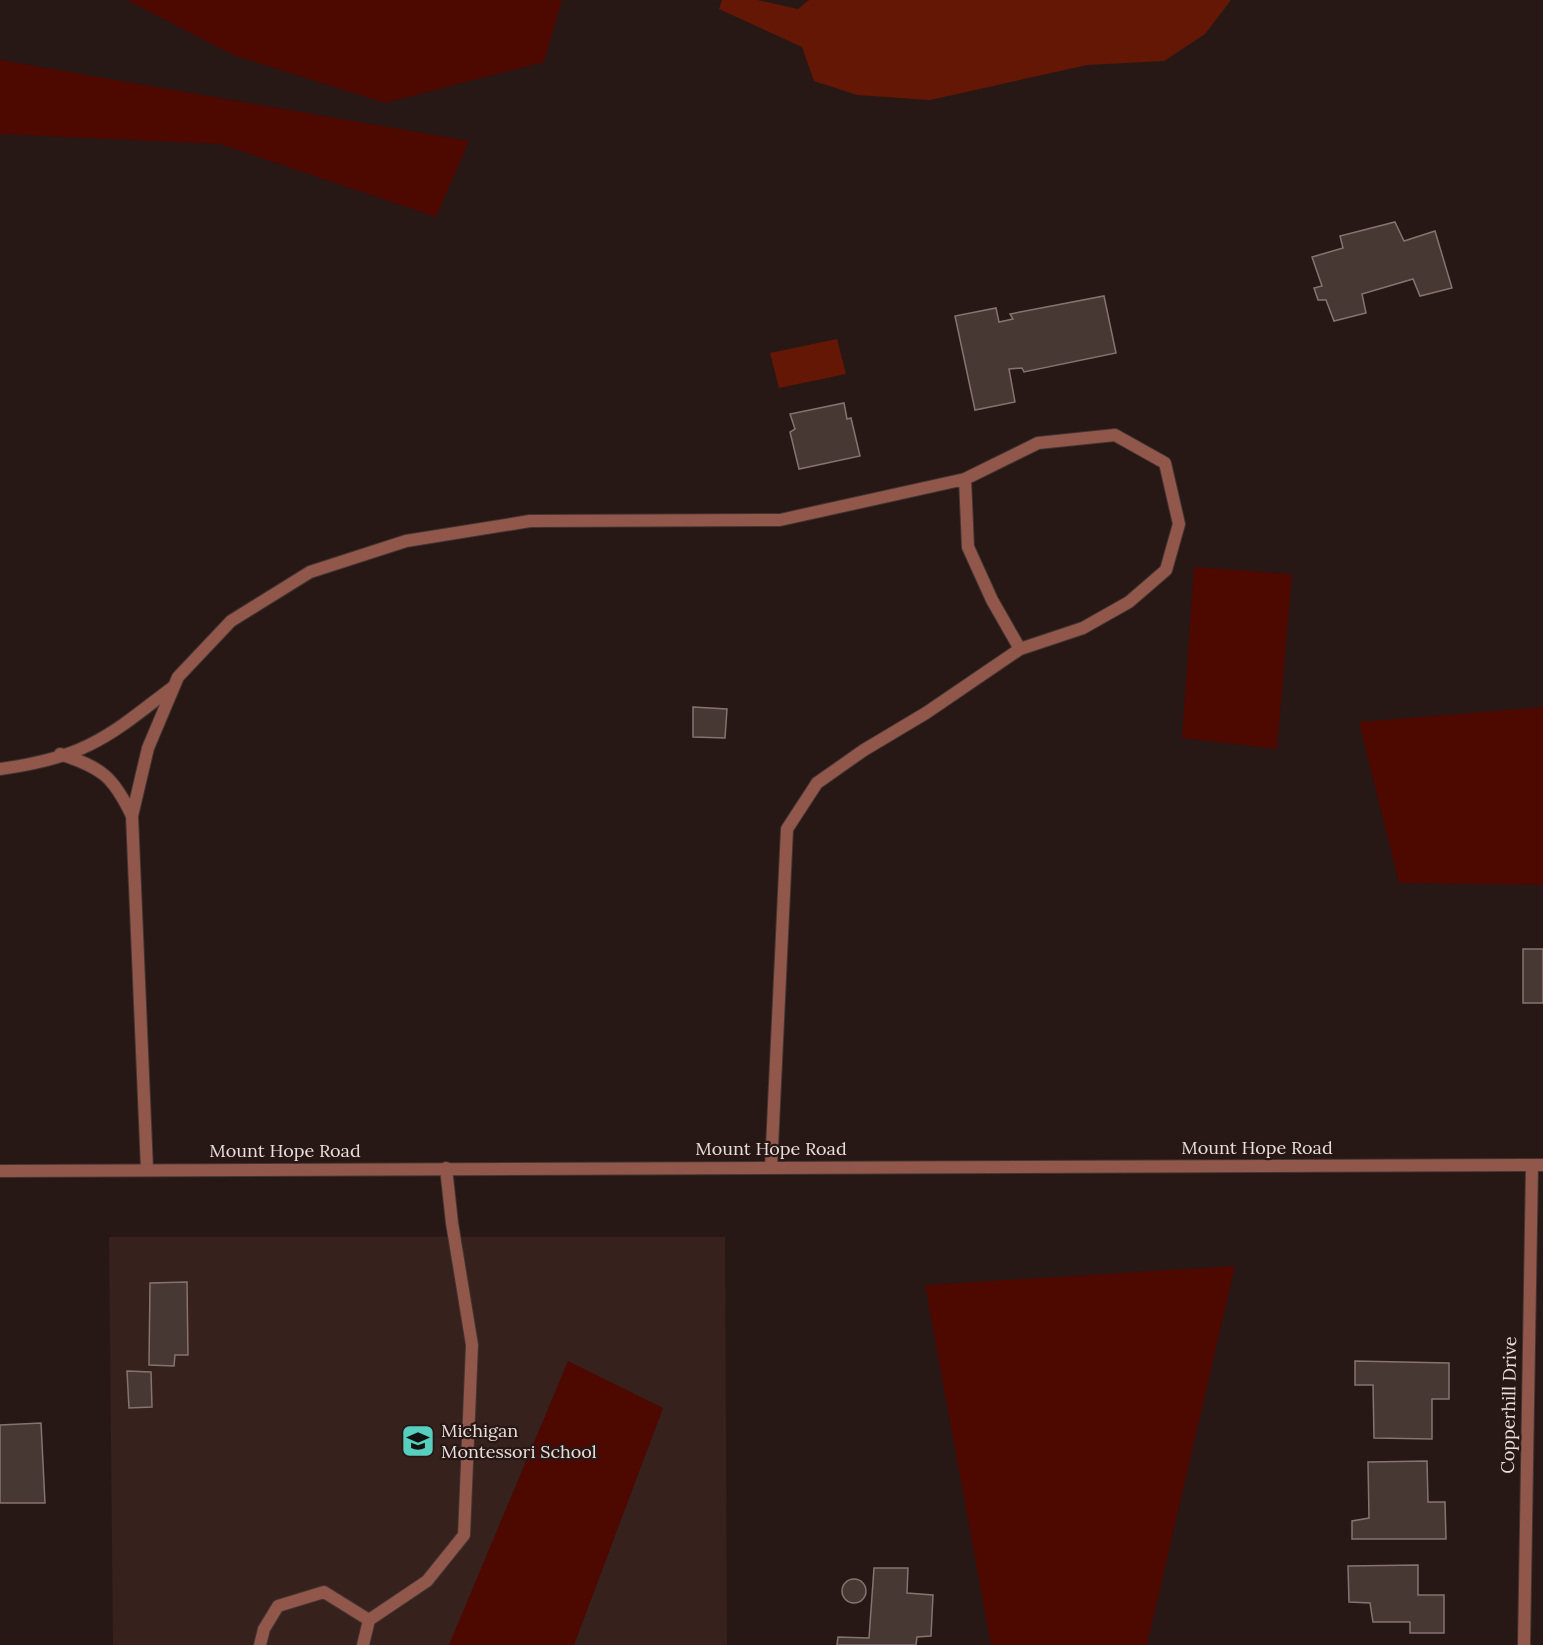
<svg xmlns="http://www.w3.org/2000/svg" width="1543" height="1645" font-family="Lora,serif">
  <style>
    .built { fill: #36211c }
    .green { fill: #4d0800 }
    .water { fill: #651705 }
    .building { fill: #483834; stroke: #86736f; stroke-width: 1.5 }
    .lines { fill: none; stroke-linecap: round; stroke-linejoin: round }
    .service-casing { stroke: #423431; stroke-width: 14 }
    .minor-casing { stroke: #423431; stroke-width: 14 }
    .tertiary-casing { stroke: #423431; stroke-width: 14 }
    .service { stroke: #90574a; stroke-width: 12 }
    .minor { stroke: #90574a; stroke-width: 12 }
    .tertiary { stroke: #90574a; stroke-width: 12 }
    .labels { text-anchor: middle; stroke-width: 4.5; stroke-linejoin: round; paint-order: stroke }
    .street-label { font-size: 18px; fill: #e7ddda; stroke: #271815 }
    .poi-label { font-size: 18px; fill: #e7ddda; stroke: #271815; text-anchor: start }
  </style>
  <rect width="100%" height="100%" fill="#271815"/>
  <path class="built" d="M109 1237H725L727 1645H113Z"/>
  <path class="green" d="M127 0H562L544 62 385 103 233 55Z
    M0 60 469 141 436 217 220 144 0 134Z
    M1194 567 1292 574 1277 749 1182 738Z
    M1543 707V885L1399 883 1359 722Z
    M1235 1266 1147 1645H991L925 1285Z
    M568 1361 663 1408 574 1645H449Z"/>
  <path class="water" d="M722 0H757L798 9 809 0H1231L1205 34 1164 61 1087 65 930 100 857 95 814 81 802 47 719 9Z
    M837 339 846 374 779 388 770 353Z"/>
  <path class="building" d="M1395 222 1404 241 1435 231 1452 288 1420 296 1413 279 1362 294 1366 313 1334 321 1326 300H1318L1314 288 1322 286 1312 257 1343 248 1340 236Z
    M1104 296 1116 353 1024 372 1022 368 1009 369 1015 402 975 410 955 316 996 308 999 322 1013 319 1010 314Z
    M844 403 847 419 851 418 860 456 799 469 790 432 795 429 790 414Z
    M693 707 727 709 725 738 693 737Z
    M1523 949H1543V1003H1523Z
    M187 1282 188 1355H175L174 1366 149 1365 150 1283Z
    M1355 1361 1449 1363V1399H1432V1439L1374 1438 1373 1385H1355Z
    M127 1371 151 1372 152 1407 129 1408Z
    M41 1423 45 1503H0V1425Z
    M1427 1461 1428 1502H1445L1446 1539H1352V1521L1369 1518 1368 1462Z
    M1418 1565V1595H1444V1633H1410V1622H1373L1370 1603 1349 1602 1348 1566Z
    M874 1568H908L907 1593 933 1595 931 1636 917 1637 916 1645H837L838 1637 869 1638Z
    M842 1591a12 12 0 1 1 24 0a12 12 0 1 1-24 0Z"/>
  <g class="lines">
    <defs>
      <path id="service" d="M60 754C102 768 113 776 132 816
        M0 769C29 765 63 758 89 745 120 730 146 707 173 687
        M771 1168 787 829 817 783 864 750 926 713 1020 649 1083 628 1129 602 1166 570 1179 524 1165 463 1115 435 1038 443 965 479 968 547 992 600 1020 649
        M147 1169 132 816 148 748 178 677 231 621 310 572 406 541 530 521 780 520 965 479
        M260 1645 264 1629 278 1606 324 1592 369 1620
        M363 1645 369 1620 427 1581 464 1535 472 1345 452 1223 446 1168"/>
      <path id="minor" d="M1524 1645 1532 1165"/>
      <path id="tertiary" d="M0 1171 1543 1165"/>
    </defs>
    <use href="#service" class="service-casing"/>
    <use href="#minor" class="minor-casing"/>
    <use href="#tertiary" class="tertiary-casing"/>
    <use href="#service" class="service"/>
    <use href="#minor" class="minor"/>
    <use href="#tertiary" class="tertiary"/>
  </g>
  <defs>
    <symbol id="school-square" viewBox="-11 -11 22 22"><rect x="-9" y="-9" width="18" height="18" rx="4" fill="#58cebf" stroke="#271815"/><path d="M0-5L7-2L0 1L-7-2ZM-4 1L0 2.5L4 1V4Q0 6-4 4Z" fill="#111"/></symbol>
  </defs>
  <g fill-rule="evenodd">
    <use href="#school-square" x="399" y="1422" width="38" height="38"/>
  </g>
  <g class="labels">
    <g class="street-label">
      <text x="1257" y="1154">Mount Hope Road</text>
      <text x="771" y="1155">Mount Hope Road</text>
      <text x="285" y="1157">Mount Hope Road</text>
      <text transform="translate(1509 1405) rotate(-89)" y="6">Copperhill Drive</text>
    </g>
    <g class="poi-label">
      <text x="441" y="1437">Michigan<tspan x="441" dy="21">Montessori School</tspan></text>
    </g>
  </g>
</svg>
